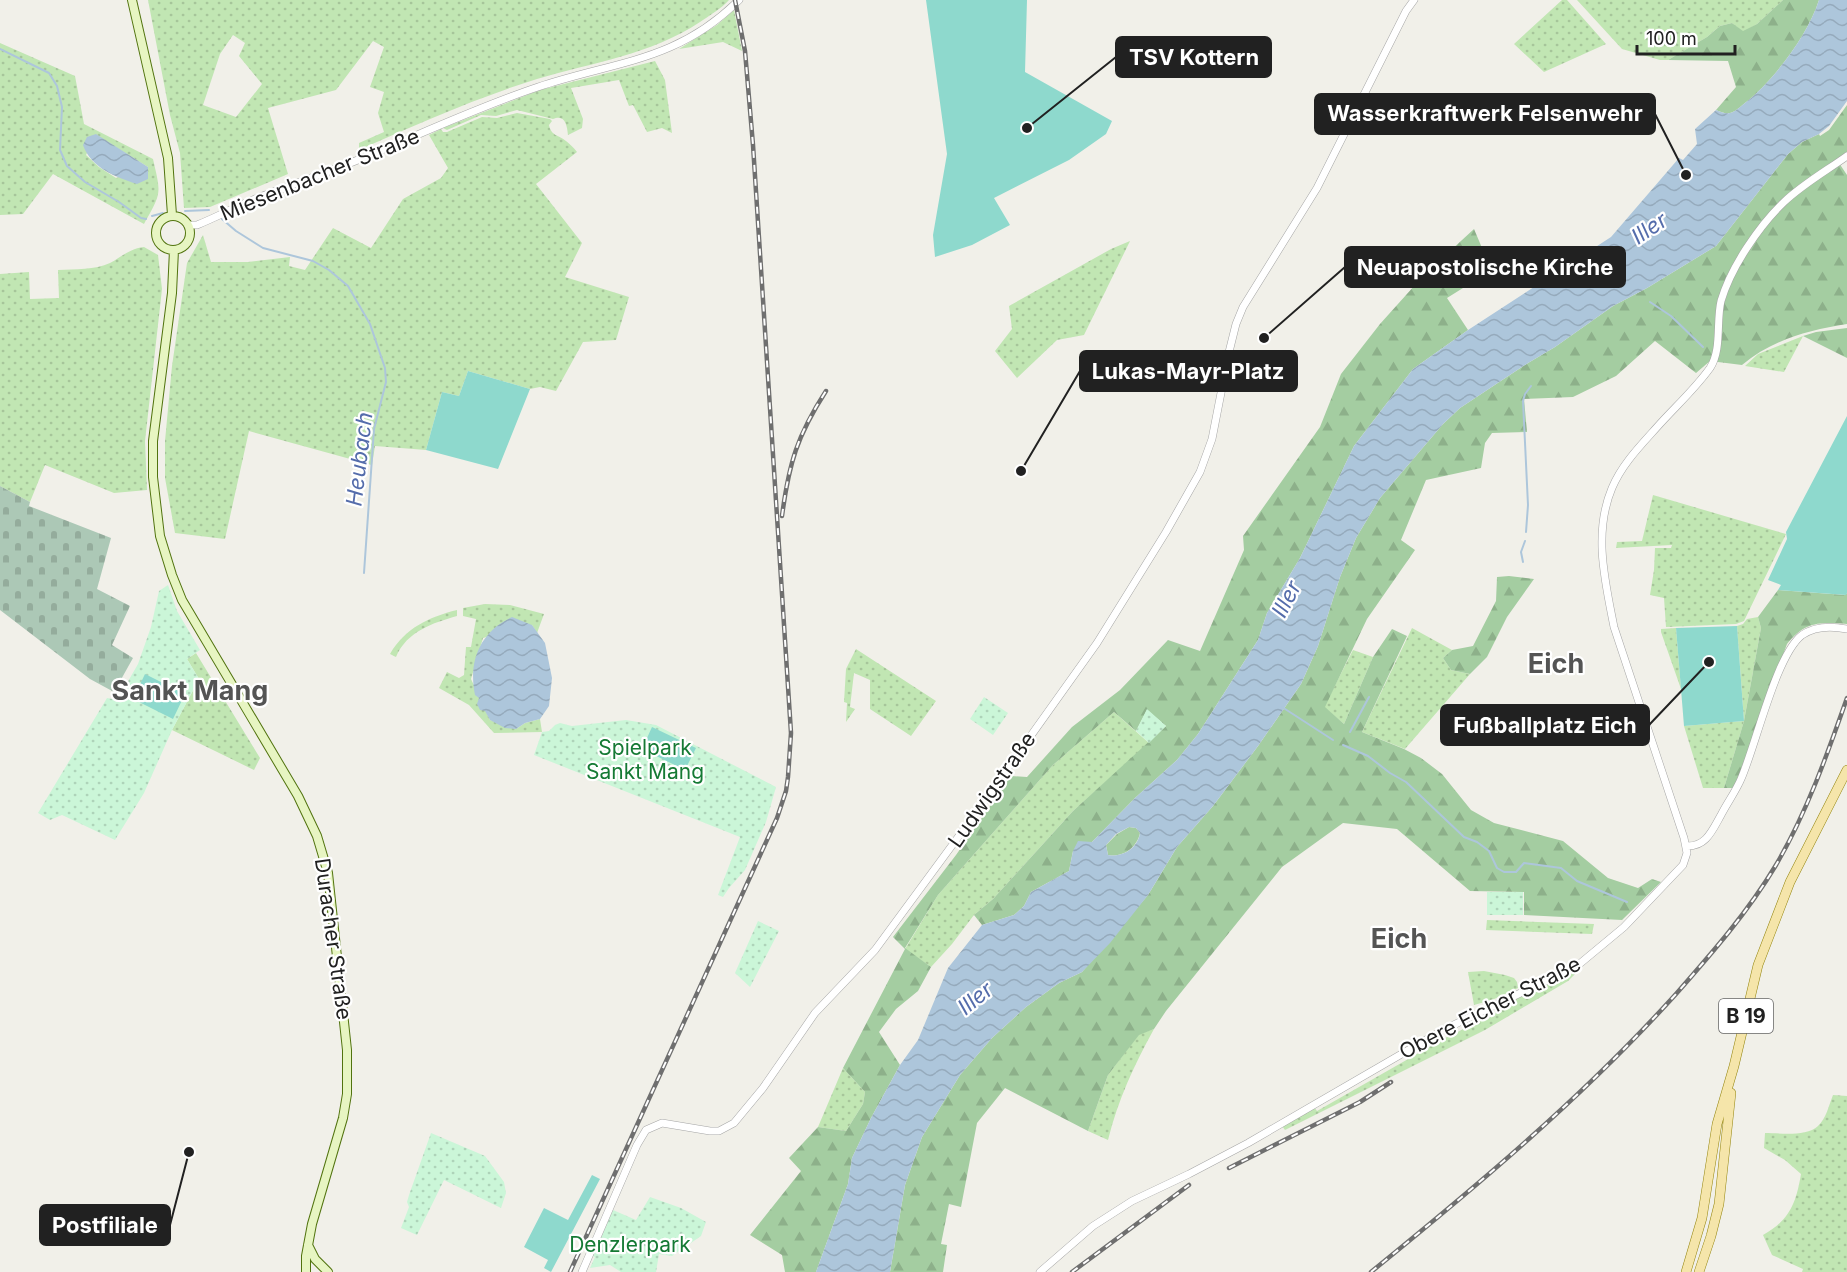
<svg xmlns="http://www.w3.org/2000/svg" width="1847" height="1272" font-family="Inter,sans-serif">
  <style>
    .grass { fill: url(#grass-dots); fill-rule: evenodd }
    .forest { fill: url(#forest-firs) }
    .cemetery { fill: url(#cemetery-stones) }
    .park { fill: url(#park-dots) }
    .pitch { fill: #8ed9cd }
    .water { fill: url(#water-waves); fill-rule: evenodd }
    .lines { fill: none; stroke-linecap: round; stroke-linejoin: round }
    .stream { stroke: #adc6db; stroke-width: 2 }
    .tertiary-casing { stroke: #a5a5a5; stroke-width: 8 }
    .secondary-casing { stroke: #51730e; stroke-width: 10 }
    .primary-casing { stroke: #93840c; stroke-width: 10 }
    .tertiary { stroke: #fff; stroke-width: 7 }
    .secondary { stroke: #e7f5c2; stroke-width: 8 }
    .primary { stroke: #f5e5aa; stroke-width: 9 }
    .rail-casing { stroke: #6f6f6f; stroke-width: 4.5 }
    .rail { stroke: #fff; stroke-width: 2; stroke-dasharray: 7; stroke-linecap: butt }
    .labels { text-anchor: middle; stroke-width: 4.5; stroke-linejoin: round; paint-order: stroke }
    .shield { fill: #fff; stroke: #646464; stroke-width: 1.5 }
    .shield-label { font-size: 20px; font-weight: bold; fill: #212121 }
    .street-label { font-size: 21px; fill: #212121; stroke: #fff }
    .park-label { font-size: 21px; fill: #157a34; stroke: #fff }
    .water-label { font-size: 22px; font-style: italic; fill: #546cab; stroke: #fff }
    .district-label { font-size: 27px; font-weight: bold; fill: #545454; stroke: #fff }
    .leader { fill: none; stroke: #212121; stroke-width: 2 }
    .callout-dot { fill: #212121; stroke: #fff; stroke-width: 2 }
    .callout { fill: #212121; stroke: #212121; stroke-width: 2 }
    .callout-label { font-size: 22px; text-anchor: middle; font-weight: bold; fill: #fff }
  </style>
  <defs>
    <pattern id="grass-dots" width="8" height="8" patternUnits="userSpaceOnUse" patternTransform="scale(1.5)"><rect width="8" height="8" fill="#c1e6b3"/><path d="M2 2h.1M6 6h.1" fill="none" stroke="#a6c59a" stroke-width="1.8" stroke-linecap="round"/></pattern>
    <pattern id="forest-firs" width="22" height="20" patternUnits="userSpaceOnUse" patternTransform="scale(1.5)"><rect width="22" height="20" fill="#a4cda1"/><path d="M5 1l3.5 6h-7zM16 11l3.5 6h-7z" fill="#8db08a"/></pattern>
    <pattern id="cemetery-stones" width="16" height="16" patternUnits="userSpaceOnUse" patternTransform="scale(1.5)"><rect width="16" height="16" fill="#acc8b6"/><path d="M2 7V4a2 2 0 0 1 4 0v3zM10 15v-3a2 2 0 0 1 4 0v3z" fill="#94ac9c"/></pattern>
    <pattern id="park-dots" width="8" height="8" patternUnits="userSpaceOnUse" patternTransform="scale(1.5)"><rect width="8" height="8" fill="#cbf6d8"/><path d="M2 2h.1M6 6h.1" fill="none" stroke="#aed3b9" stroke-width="1.8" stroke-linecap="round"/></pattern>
    <pattern id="water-waves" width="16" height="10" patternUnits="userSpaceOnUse" patternTransform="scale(1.5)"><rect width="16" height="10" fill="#adc6db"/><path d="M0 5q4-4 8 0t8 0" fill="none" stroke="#95aabc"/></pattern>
  </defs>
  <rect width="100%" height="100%" fill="#f1f0e9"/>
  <path class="grass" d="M148 0H729C721 9 710 15 700 22 650 55 594 62 537 79 476 98 417 124 359 150V143L384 132 378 113 384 92 370 87 384 47 373 41 336 90 268 108 288 174 210 207 184 208 180 153 170 115ZM233 35 245 43 239 56 262 84 236 117 203 105 220 54Z
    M1562 0H1567L1606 44 1544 72 1514 44Z
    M1577 0H1783L1757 24 1743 32 1732 23 1720 26 1707 37 1668 60H1660L1622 49Z
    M734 10 742 51 723 42 679 49 717 25Z
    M0 43 75 76 84 124 153 159C161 194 162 192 144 224L53 174 23 214 0 215ZM96 135 148 167 116 178 99 167 86 155Z
    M655 61 665 80 672 133 662 128 647 132 633 105 629 106 619 80 571 88 583 119 582 128 568 135C567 125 565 114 553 119L517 110 496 116 481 115 447 130 443 128 540 90Z
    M517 113 550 119 552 121 549 125C551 136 559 135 566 141 570 144 574 148 577 152L536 184 582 243 565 277 629 297 616 340 583 342 556 391 540 387 530 389 468 371 459 396 442 392 426 450 375 446 372 465 249 431 225 539 175 533 165 478V441L172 366 187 263 203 235 211 262H248L290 257 289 266 305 270 333 228 371 248 403 199 441 178 448 168 429 135 441 129 443 132H447L482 117 497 118Z
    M1130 241 1084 335 1057 340 1017 378 995 351 1012 329 1009 306 1111 249Z
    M144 247 158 255 162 289 145 441 147 490 114 493 45 465 30 502 0 486V274L29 272 30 299 59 298 58 270C75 269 95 270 110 263 123 256 129 249 144 247Z
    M1803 336 1784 372 1745 366 1758 354Z
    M1653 495 1786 534 1744 621 1736 624 1666 627 1664 598 1650 595 1654 570 1655 548H1671L1672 545 1616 548 1617 542 1642 541Z
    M485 604 510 605 544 614 537 633 532 625 483 638 471 679 490 720 516 729 525 723 540 719 542 732 494 733 469 705 439 688 447 672 459 678 464 675 466 647H471L476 619 463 616V608Z
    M457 610V616C433 623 407 631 396 657L390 654C405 628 429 617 457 610Z
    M1758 617 1761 628 1744 721 1724 788H1703L1684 726 1744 721 1737 626 1743 624 1747 619Z
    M1412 628 1452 650 1443 658 1451 670 1470 674 1405 749 1362 732Z
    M1676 628 1681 689 1661 632V629Z
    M856 649 936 701 911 736 870 709V680L854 673 850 707 855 709 846 722 847 703 844 702 846 669Z
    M1353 650 1373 657 1344 724 1324 707Z
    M196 653 260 758 254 770 172 730 199 679 187 659Z
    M1114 712 1149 743 1073 811 993 899 974 915 952 944 931 967 905 949 938 895 991 835 1053 765Z
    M1487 920 1594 924 1592 934 1486 930Z
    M1579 970 1568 981 1485 1030 1285 1130 1282 1126 1314 1107 1317 1111 1445 1038 1511 1006 1510 1002Z
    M1484 971 1505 975 1514 978 1517 982 1518 988 1492 1000 1474 1005 1468 972Z
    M1154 1029C1134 1065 1118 1100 1108 1140L1088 1131 1108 1075 1139 1034Z
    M843 1068 865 1092 863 1104 846 1131 818 1127Z
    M1833 1095 1847 1096V1272H1802L1803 1269 1772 1255 1763 1235C1790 1220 1796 1203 1801 1174L1785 1160 1764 1148 1765 1133C1780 1133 1806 1137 1818 1126 1826 1119 1829 1105 1833 1095Z"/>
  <path class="forest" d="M1783 0H1819C1808 35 1774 80 1745 103 1741 106 1735 112 1730 113 1725 114 1721 112 1716 110L1736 87 1728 61 1668 60 1707 37 1720 26 1732 23 1743 31 1757 24Z
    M1847 105V152L1837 160 1847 175V324C1808 330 1772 340 1742 365L1710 361 1696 373 1655 341 1616 376 1573 397 1524 399 1527 432 1492 433 1485 443 1481 468 1426 480 1401 540 1415 550 1367 619 1325 707 1344 724 1373 657 1392 629 1407 636 1362 732 1404 749 1421 758 1442 774 1471 810 1494 823 1563 841 1608 878 1638 888 1652 879 1661 882 1622 920 1524 915V892L1470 891 1397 829 1343 823 1282 867 1166 1011 1154 1029 1139 1035 1108 1075 1088 1131 1005 1088 977 1123 961 1207 949 1204 941 1244 947 1245 943 1272H890L905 1185 922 1137 960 1075 992 1038 1026 1007 1059 983 1082 972 1148 895 1177 847 1213 806 1258 746 1301 684 1318 646 1340 577 1356 538 1380 498 1443 424 1460 408 1528 363 1555 347 1613 306 1647 288 1716 246 1788 154 1802 142 1819 134 1820 136 1829 130Z
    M1474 229 1485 255 1495 268 1447 298 1468 330 1413 369 1354 446 1300 558 1267 613 1258 640 1198 734 1177 760 1135 798 1092 842 1073 851 1069 871 1031 892 1024 906 1014 915 982 925 974 915 993 899 1073 811 1166 726 1147 710 1136 731 1114 712 1053 765 991 835 938 895 905 948 931 967 918 991 896 1009 879 1032 900 1065 871 1118 852 1158 848 1184 816 1272H785L782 1255 750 1235 801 1171 789 1158 818 1127 846 1131 863 1104 865 1092 843 1068 905 949 893 937 956 855 1011 776 1027 777 1072 727 1120 690 1168 640 1200 651 1244 550 1243 536 1320 427 1341 374 1380 324 1424 275Z
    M1847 328V358L1803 336 1816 332Z
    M1509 576 1534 579 1507 617 1487 657 1470 674 1451 670 1443 658 1452 650 1473 646 1496 601 1497 577Z
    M1778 590 1845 595 1847 593V624C1821 622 1805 621 1787 644L1738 778 1733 788H1724L1744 721 1761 628 1758 617Z
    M1129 827 1136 828 1140 833C1137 848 1122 858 1108 855L1106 845 1117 834Z"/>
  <path class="cemetery" d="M0 486 30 502 29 506 111 538 97 589 130 606 112 645 133 658 114 692 90 679 0 610Z"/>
  <path class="park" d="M168 585 177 611 200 650 187 659 199 679 172 730 144 793 115 840 62 815 50 820 38 813 107 698 112 699 119 697 138 664 151 627 159 591Z
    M984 697 1008 713 993 735 970 719Z
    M1147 709 1166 726 1149 743 1136 731Z
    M626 720 656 725 776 787 766 822 745 870 729 888 723 897 718 895 740 837 534 755 542 732 549 731 555 725 560 723 572 726Z
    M1487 892H1523V915H1487Z
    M758 921 779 931 750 987 735 973Z
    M431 1133 485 1156 504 1182 506 1193 501 1208 444 1180 417 1235 401 1228 409 1207 407 1202 409 1195Z
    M650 1197 681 1208 706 1222 701 1236 672 1256 659 1254 656 1272H621L610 1265 590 1268 595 1257 593 1256 613 1210 636 1220Z"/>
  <path class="pitch" d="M926 0H1027L1025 72 1112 121 1106 134 1069 160 994 198 1010 225 972 245 935 257 933 235 947 154Z
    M468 371 530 389 498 469 426 450 442 392 459 396Z
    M1847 416V593L1846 595 1778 590 1781 585 1768 580 1787 539 1786 532Z
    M1737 626 1744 721 1684 726 1676 628Z
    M145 674 185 694 173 719 133 699Z
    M652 727 696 748 685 770 642 749Z
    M592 1175 600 1179 551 1272 544 1268 548 1260 524 1247 544 1208 568 1220Z"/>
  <path class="water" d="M1819 0H1847V101L1829 126 1819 134 1802 142 1788 154 1716 246 1647 288 1613 306 1555 347 1528 363 1460 408 1443 424 1380 498 1356 538 1340 577 1318 646 1301 684 1258 746 1213 806 1177 847 1148 895 1110 943 1082 972 1059 983 1026 1007 992 1038 960 1075 922 1137 905 1185 890 1272H816L848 1184 852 1158 871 1118 900 1065 918 1040 948 968 982 925 1014 915 1024 906 1031 892 1069 871 1073 851 1078 841 1092 842 1135 798 1177 760 1198 734 1258 640 1267 613 1300 558 1354 446 1413 369 1468 330 1611 237 1679 158 1683 160 1697 144 1695 129 1716 110C1721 112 1725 114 1730 113 1735 112 1741 106 1745 103 1774 80 1808 35 1819 0ZM1129 827 1136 828 1140 833C1138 848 1122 858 1108 855L1106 845 1116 834Z
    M96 134 148 167V179L137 184C116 177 91 168 83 145L87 137Z
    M512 617 532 625 545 643 552 678 549 706 540 719 525 723 516 729 505 728 490 720 485 711 480 710 477 704 479 698 475 695C468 661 480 632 512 617Z"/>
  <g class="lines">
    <path class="stream" d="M0 49 49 73 57 86 62 107 60 150 67 166 85 182 119 202 141 218 146 219
      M185 211 209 210
      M152 216 163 213
      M222 219 236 231 263 248 313 261 329 270 348 286 370 324 385 368 386 382 374 429 364 573
      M1650 302 1671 316 1703 347
      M1526 532 1528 505 1523 401 1525 394 1531 386
      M1523 562 1521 552 1525 541
      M1282 707 1333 740
      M1350 732 1369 697
      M1343 745 1368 756 1390 773 1406 782 1464 837 1477 842 1489 851 1497 868 1504 872H1516L1524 863 1561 868 1577 881 1627 902"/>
    <defs>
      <path id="tertiary" d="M188 225H197C217 217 235 207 255 199 293 184 332 171 370 155 425 132 481 106 538 87 615 61 677 62 739 0
        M1686 846C1706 847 1712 831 1721 815 1727 803 1736 791 1741 779 1756 745 1776 655 1802 635 1815 626 1832 626 1847 629
        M582 1272 637 1145 646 1130 662 1123 710 1131H719L734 1123 763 1088 815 1013 875 950 970 821 1097 643 1166 532 1200 472 1212 439 1229 352 1236 324 1243 307 1317 188 1406 11 1414 0
        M1040 1272 1093 1226 1132 1201 1189 1174 1248 1143 1443 1030 1577 966 1624 927 1683 865 1687 853 1684 838 1614 627C1605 581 1593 533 1612 488 1622 464 1641 445 1658 426 1675 407 1695 389 1710 368 1722 350 1716 322 1721 301 1731 267 1759 226 1784 202 1803 184 1826 171 1847 156"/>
      <path id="secondary" d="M132 0 168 158 172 215
        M156 233a17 17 0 1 1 34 0a17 17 0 1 1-34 0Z
        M174 250 172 293 153 441V477L160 536 172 575 182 600 298 796 317 836 328 873 347 1050V1094L343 1118 312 1224 306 1256V1272
        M308 1245 315 1259 328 1272"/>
      <path id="primary" d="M1686 1272 1702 1218 1717 1124 1734 1066 1758 965 1790 882 1847 770
        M1699 1272 1711 1236 1719 1204 1731 1093"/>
    </defs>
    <use href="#tertiary" class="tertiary-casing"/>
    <use href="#secondary" class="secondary-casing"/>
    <use href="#primary" class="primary-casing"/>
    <use href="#tertiary" class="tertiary"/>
    <use href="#secondary" class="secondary"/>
    <use href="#primary" class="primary"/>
    <defs>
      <path id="rail" d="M782 516C789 463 797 436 826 391
        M1229 1168 1360 1102 1391 1082
        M570 1272 777 818 786 791 788 777 791 733 753 145 745 51 735 0
        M1072 1272 1189 1185
        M1371 1272C1478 1185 1583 1097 1676 994 1712 953 1748 912 1776 865 1807 812 1827 755 1847 698"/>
    </defs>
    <use href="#rail" class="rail-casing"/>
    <use href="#rail" class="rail"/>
  </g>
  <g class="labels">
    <rect class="shield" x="1719" y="999" width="54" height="34" rx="4.5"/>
    <g class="shield-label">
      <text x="1746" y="1023">B 19</text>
    </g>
    <g class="street-label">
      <text transform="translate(320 175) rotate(-22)" y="7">Miesenbacher Straße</text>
      <text transform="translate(992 790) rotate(-55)" y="7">Ludwigstraße</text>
      <text transform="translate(333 939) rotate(82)" y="7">Duracher Straße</text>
      <text transform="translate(1490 1008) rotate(-27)" y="7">Obere Eicher Straße</text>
    </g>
    <g class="park-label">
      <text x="645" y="755">Spielpark<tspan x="645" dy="24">Sankt Mang</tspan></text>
      <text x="630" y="1252">Denzlerpark</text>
    </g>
    <g class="water-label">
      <text transform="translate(1649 228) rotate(-34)" y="8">Iller</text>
      <text transform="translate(359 459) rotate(-83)" y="8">Heubach</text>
      <text transform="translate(1286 599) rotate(-63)" y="8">Iller</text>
      <text transform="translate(975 998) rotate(-39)" y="8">Iller</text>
    </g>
    <g class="district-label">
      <text x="1556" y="673">Eich</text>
      <text x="190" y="700">Sankt Mang</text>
      <text x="1399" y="948">Eich</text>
    </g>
  </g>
  <path class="leader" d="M1027 128L1116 57M1686 175L1655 114M1264 338L1345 267M1021 471L1080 371M1709 662L1649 725M189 1152L170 1225"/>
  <g class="callout-dot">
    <circle cx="1027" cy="128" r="6"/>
    <circle cx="1686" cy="175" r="6"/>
    <circle cx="1264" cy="338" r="6"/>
    <circle cx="1021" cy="471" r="6"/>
    <circle cx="1709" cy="662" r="6"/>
    <circle cx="189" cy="1152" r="6"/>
  </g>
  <g class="callout">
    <rect x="1116" y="37" width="155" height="40" rx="6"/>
    <rect x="1315" y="94" width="340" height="40" rx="6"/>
    <rect x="1345" y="247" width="280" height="40" rx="6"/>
    <rect x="1080" y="351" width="217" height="40" rx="6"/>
    <rect x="1441" y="705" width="208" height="40" rx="6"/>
    <rect x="40" y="1205" width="130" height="40" rx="6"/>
  </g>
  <g class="callout-label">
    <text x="1194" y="65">TSV Kottern</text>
    <text x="1485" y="121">Wasserkraftwerk Felsenwehr</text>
    <text x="1485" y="275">Neuapostolische Kirche</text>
    <text x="1188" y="379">Lukas-Mayr-Platz</text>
    <text x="1545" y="733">Fußballplatz Eich</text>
    <text x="105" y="1233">Postfiliale</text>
  </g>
  <path d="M1637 45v9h98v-9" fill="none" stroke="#212121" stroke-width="3"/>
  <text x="1646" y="45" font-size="18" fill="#212121" stroke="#ffffff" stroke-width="4.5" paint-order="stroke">100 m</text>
</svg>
